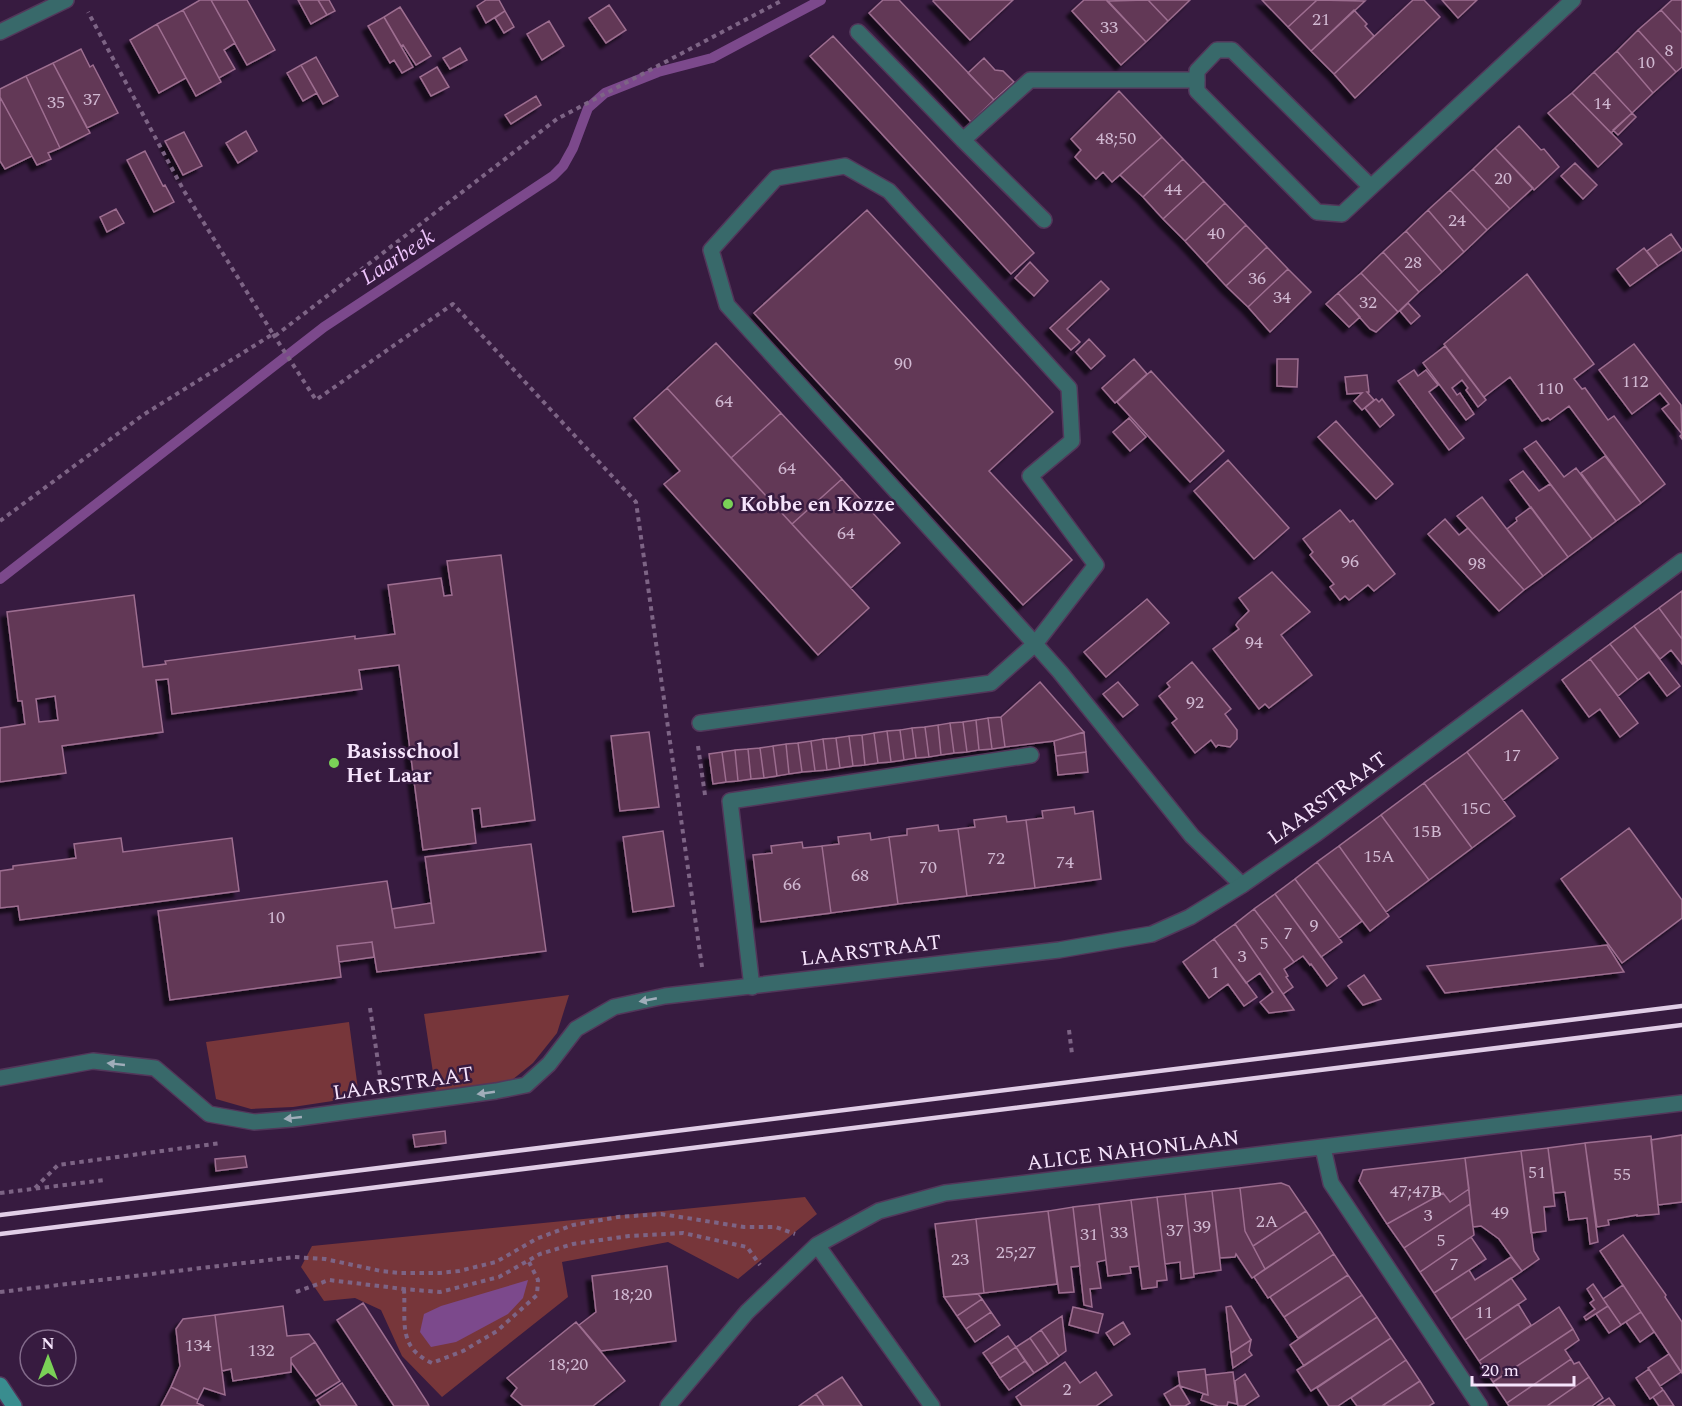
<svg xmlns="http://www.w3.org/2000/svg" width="1682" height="1406" font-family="Spectral,serif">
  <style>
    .green { fill: #77363a }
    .water { fill: #7c498c }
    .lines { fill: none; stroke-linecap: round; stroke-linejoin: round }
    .stream { stroke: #7c498c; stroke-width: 10 }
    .building { fill: #623756; stroke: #9d6e90; stroke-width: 1.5; fill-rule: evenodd; filter: url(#shadow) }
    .lane-casing { stroke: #52375a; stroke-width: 18 }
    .street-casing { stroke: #52375a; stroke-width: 18 }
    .secondary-casing { stroke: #52375a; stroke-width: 18 }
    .path { stroke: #7d6485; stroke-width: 4; stroke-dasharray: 4.5 4.5; stroke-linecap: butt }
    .lane { stroke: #38696a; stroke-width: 15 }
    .street { stroke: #38696a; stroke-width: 15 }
    .secondary { stroke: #398d8f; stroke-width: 15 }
    .rail { stroke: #e1cee7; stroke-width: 4.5 }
    .oneway { fill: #a0adba }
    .poi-dot { fill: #7ad157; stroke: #371b40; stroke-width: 2 }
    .labels { text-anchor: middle; stroke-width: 5; stroke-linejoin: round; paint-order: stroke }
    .number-label { font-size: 18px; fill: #d1b9d2 }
    .poi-label { font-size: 21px; font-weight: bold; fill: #f6e4fc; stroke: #371b40; text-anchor: start }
    .street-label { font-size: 21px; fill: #f6e4fc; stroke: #371b40 }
    .water-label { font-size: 22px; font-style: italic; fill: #edc3fb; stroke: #371b40 }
  </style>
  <defs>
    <filter id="shadow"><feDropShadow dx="-5.5" dy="5.5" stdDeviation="1.5" flood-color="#0009"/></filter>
  </defs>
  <rect width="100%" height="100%" fill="#371b40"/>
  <path class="green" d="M569 995 557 1033 533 1063 512 1080 436 1092 424 1014Z
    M349 1022 359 1097 293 1107 251 1109 216 1099 206 1042Z
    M805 1197 817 1214 738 1279 668 1242 562 1262 568 1297 442 1397 402 1356 381 1310 355 1298 324 1301 301 1267 312 1246Z"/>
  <path class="water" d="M528 1280 523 1298 508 1314 456 1342 431 1347 420 1332 424 1314 441 1306Z"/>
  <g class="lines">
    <path class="stream" d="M0 579 324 327 553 176 563 166 573 148 588 108 605 93 658 72 712 58 821 0"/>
  </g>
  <path class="building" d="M200 0H211L235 43 224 50 235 69 219 78 183 10Z
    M211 0H247L275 50 247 65Z
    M298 0H318L327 15 311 24Z
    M318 0H329L335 11 327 15Z
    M486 0H499L505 11 486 23 477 6Z
    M883 0H899L994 100 971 122 869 13Z
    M934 0H1013L970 40 933 1Z
    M1084 0H1107L1146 42 1121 65 1072 11Z
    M1148 0H1190L1168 21Z
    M1148 0 1168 21 1146 42 1107 1Z
    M1262 0H1317L1288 27Z
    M1317 0 1365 1 1311 51 1288 27Z
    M1413 0H1424L1440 17 1355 98 1334 74Z
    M1442 0H1477L1458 18Z
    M1672 0H1682V33L1661 10Z
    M609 5 626 30 606 43 589 18Z
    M400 7 431 56 416 65 403 45 401 46 384 17Z
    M183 10 221 82 196 96 157 24Z
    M1354 10 1367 24 1365 26 1374 36 1334 74 1311 51Z
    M1661 10 1682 33V67L1676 72 1638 30Z
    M505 11 514 27 504 33 495 18Z
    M384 17 413 67 402 73 394 60 390 63 368 26Z
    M549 21 564 46 542 60 527 34Z
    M157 24 186 78 159 93 130 40Z
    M1638 30 1676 72 1653 93 1617 51Z
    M833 36 1034 253 1011 274 810 56Z
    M460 48 467 60 450 69 443 58Z
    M81 49 90 67 93 65 118 113 87 128 53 63Z
    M1617 51 1653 93 1632 113 1594 72Z
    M316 57 338 96 323 104 301 65Z
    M984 58 995 70 1003 71 1014 82 994 100 968 73Z
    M53 63 90 133 60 148 26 76Z
    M301 65 317 93 303 101 287 73Z
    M437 67 449 87 431 96 420 77Z
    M1594 72 1632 113 1611 133 1572 93Z
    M26 76 60 148 48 153 51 159 37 165 0 97V89Z
    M1119 91 1162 137 1112 182 1103 172 1096 179 1075 157 1081 150 1071 139Z
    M1572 93 1622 144 1598 167 1548 113Z
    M536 96 541 105 511 124 505 115Z
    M0 97 32 156 5 169 0 161Z
    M1632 113 1636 117 1618 135 1613 130Z
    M1519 126 1541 150 1544 149 1559 167 1534 190 1495 148Z
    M246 131 257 151 238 163 226 143Z
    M184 132 202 166 183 175 165 141Z
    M1162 137 1183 159 1143 197 1120 175Z
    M1495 148 1533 188 1510 209 1473 169Z
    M145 151 163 186 165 185 174 202 154 212 127 160Z
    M1183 159 1204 181 1163 219 1143 197Z
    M1575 163 1597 185 1583 199 1561 176Z
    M1473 169 1510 209 1487 230 1450 190Z
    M1204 181 1225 203 1185 241 1163 219Z
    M1450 190 1487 230 1464 252 1428 210Z
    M1225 203 1246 225 1206 264 1185 241Z
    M116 209 124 223 107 232 100 217Z
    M867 210 1053 412 989 471 1072 560 1023 605 754 313Z
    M1428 210 1464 252 1442 272 1406 231Z
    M1246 225 1267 247 1226 286 1206 264Z
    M1406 231 1442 272 1419 292 1383 252Z
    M1671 234 1682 250 1658 266 1647 251Z
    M1267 247 1288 269 1248 307 1226 286Z
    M1644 248 1658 266 1630 286 1617 269Z
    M1383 252 1419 292 1398 312 1361 273Z
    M1030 262 1048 281 1034 296 1015 278Z
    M1288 269 1311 292 1270 332 1248 307Z
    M1361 273 1398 312 1376 332 1370 329 1338 293Z
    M1527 274 1594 364 1574 379 1582 389 1585 388 1608 420 1614 416 1665 484 1641 503 1569 406 1550 420 1548 418 1542 421 1510 377 1484 397 1444 344Z
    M1101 281 1109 289 1067 329 1080 342 1071 350 1050 328Z
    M1338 293 1360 317 1349 327 1326 304Z
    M1408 303 1420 316 1411 324 1400 311Z
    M1089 339 1105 356 1091 369 1076 352Z
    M716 343 781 413 731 458 667 388Z
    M1634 344 1681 405 1682 439 1680 436 1682 434 1662 409 1669 404 1660 393 1632 414 1599 370Z
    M1445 346 1486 400 1478 407 1466 390 1468 388 1462 380 1452 388 1457 395 1460 393 1474 414 1466 420 1423 363Z
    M1134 359 1147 374 1115 403 1102 388Z
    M1277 359H1298L1297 387 1277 386Z
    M1414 370 1418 376 1426 370 1438 385 1429 392 1464 438 1449 450 1398 381Z
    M1151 371 1224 451 1190 482 1117 402Z
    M1367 375 1369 392H1367L1374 400 1362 410 1354 401 1362 393 1347 394 1345 377Z
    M667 388 869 608 818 655 664 484 680 471 634 418Z
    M1376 399 1379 402 1382 399 1394 415 1380 427 1365 408Z
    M781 413 842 479 792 524 731 458Z
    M1129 418 1146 437 1130 451 1113 432Z
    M1336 421 1393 484 1376 499 1318 437Z
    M1536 441 1564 477 1576 468 1616 521 1592 539 1524 449Z
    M1605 456 1641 503 1616 521 1581 473Z
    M1228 460 1289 528 1254 559 1194 491Z
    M1523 471 1539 491 1550 484 1592 539 1568 557 1510 480Z
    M842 479 900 543 851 588 792 524Z
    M1482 497 1543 576 1524 590 1457 516Z
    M1531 507 1568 557 1543 576 1507 529 1517 521 1516 518Z
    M1340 510 1350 522 1353 520 1395 574 1374 591 1368 585 1349 600 1345 596 1340 600 1330 587 1334 584 1310 555 1313 552 1303 539Z
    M1445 519 1459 535 1468 528 1524 590 1499 611 1428 534Z
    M501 555 535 820 482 827 480 808 472 809 476 843 423 850 399 665 359 670 362 689 172 714 168 679 156 680 163 732 62 746 66 773 0 782V728L25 724 22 701H18L7 612 134 595 143 667 166 664 165 661 355 636V639L395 634 388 585 441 578 444 596 452 595 447 561ZM55 696 58 720 39 722 36 699Z
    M1272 572 1310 612 1281 635 1312 675 1269 708 1265 704 1259 709 1213 649 1239 629 1236 625 1238 622 1249 611 1239 598Z
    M1682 591V639L1659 608Z
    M1147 599 1169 623 1106 677 1084 652Z
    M1659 608 1682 639V664L1671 650 1660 659 1634 626Z
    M1634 626 1680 686 1667 696 1649 672 1638 680 1610 644Z
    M1610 644 1638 680 1618 696 1590 659Z
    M1590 659 1638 723 1620 737 1600 709 1589 717 1562 680Z
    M1192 662 1231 709 1225 714 1237 730V739L1230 747 1218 745 1216 747 1211 740 1195 753 1172 723 1177 719 1159 696 1170 687 1167 683Z
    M1040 682 1084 732 1054 741 1005 747 1001 717Z
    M1118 682 1138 705 1123 717 1103 694Z
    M1522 710 1558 758 1503 800 1467 752Z
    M1001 717 1005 747 992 749 988 718Z
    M988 718 992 749 979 750 976 720Z
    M976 720 979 750 967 752 963 722Z
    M963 722 967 752 954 753 950 723Z
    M950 723 954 753 941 755 938 725Z
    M938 725 941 755 929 757 925 727Z
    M925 727 929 757 916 758 912 728Z
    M912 728 916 758 904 760 900 730Z
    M900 730 904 760 891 762 887 731Z
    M887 731 891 762 878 763 874 733Z
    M649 732 659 807 620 811 611 736Z
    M1084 732 1086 752 1056 756 1054 741Z
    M874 733 878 763 865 765 862 735Z
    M862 735 865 765 853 766 849 736Z
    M849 736 853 766 840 768 836 738Z
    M836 738 840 768 827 770 823 739Z
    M823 739 827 770 815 771 811 741Z
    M811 741 815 771 802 772 798 743Z
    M798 743 802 772 789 774 786 744Z
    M786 744 789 774 777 776 773 746Z
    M773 746 777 776 764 778 760 748Z
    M760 748 764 778 751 779 748 749Z
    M748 749 751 779 738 781 735 750Z
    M735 750 738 781 726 782 722 752Z
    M722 752 726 782 713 784 709 754Z
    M1086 752 1088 772 1058 775 1056 756Z
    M1467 752 1515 816 1472 848 1424 783Z
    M1424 783 1472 848 1429 880 1381 815Z
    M1074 807 1075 814 1093 811 1101 879 1035 888 1026 820 1043 818 1042 811Z
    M1381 815 1429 880 1386 912 1339 846Z
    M1006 816 1007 822 1026 820 1035 888 967 896 958 829 975 827 974 820Z
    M938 825 939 831 958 829 967 896 898 904 889 837 907 835V829Z
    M1629 828 1682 900V918L1622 963 1561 879Z
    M663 831 674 906 633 912 623 837Z
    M870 833 871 840 889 837 898 904 831 913 822 846 839 844 838 837Z
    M121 838 123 852 232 838 239 891 20 920 18 906 0 908V871L13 869V866L76 858 74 844Z
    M802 842 803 848 822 846 831 913 761 922 753 855 772 853 771 846Z
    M531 844 546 951 377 972 372 942 337 946 341 977 170 1000 158 911 387 881 395 928 434 923 425 857Z
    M1339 846 1389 916 1370 931 1317 862Z
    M1317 862 1362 921 1339 938 1295 879Z
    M1295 879 1342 942 1321 957 1275 894Z
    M1275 894 1337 978 1327 986 1311 964 1310 965 1303 956 1294 962 1254 909Z
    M431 903 434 923 395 928 392 909Z
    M1254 909 1294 962 1284 969 1288 976 1286 977 1293 987 1283 994 1235 924Z
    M1235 924 1283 994 1294 1010 1269 1013 1260 1002 1273 992 1260 973 1246 983 1214 939Z
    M1214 939 1257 997 1244 1006 1228 984 1209 998 1183 962Z
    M372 942 374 957 339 962 337 946Z
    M1607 945 1624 972 1445 993 1427 966Z
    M1364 975 1381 999 1363 1005 1348 986Z
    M445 1131 446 1143 415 1147 413 1135Z
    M1682 1135V1202L1658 1205 1651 1140Z
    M1651 1136 1659 1214 1637 1216V1215L1608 1220 1609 1225 1597 1227 1585 1143Z
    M1585 1143 1598 1242 1590 1244 1587 1218 1569 1220 1565 1192 1554 1193 1548 1148Z
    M1548 1148 1555 1206 1544 1207 1546 1231 1531 1233 1521 1151Z
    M1521 1151 1534 1251 1539 1259 1522 1271 1499 1239 1481 1226 1473 1227 1465 1158Z
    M245 1156 247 1167 216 1171 215 1159Z
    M1465 1158 1469 1189 1450 1202 1443 1193 1387 1224 1359 1181 1363 1170Z
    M1281 1183 1289 1186 1306 1211 1253 1246 1245 1231 1240 1188Z
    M1240 1188 1245 1231 1265 1269 1252 1278 1236 1254 1235 1257 1220 1258 1212 1191Z
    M1469 1189 1470 1204 1404 1248 1387 1224 1443 1193 1450 1202Z
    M1212 1191 1221 1270 1194 1274 1185 1194Z
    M1185 1194 1194 1277 1181 1279 1180 1262 1165 1264 1157 1197Z
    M1157 1197 1167 1280 1157 1281V1287L1142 1289 1131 1200Z
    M1131 1200 1139 1266 1130 1267 1131 1273 1108 1276 1099 1204Z
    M1099 1204 1106 1260 1097 1262 1101 1288 1090 1289 1092 1307 1084 1305 1073 1207Z
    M1470 1204 1474 1235 1420 1272 1404 1248Z
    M1073 1207 1080 1266 1071 1267 1074 1292 1059 1293 1048 1211Z
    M1048 1211 1057 1284 984 1293 976 1219Z
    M1306 1211 1320 1232 1265 1269 1253 1246Z
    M976 1219 984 1293 944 1297 935 1224Z
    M1320 1232 1334 1254 1268 1298 1254 1277Z
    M1623 1235 1666 1295 1665 1297 1682 1322V1373L1600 1251Z
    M1471 1237 1486 1259 1434 1293 1420 1272Z
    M1334 1254 1348 1275 1284 1317 1270 1297Z
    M1511 1257 1522 1271 1451 1319 1434 1293 1469 1270 1475 1280Z
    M667 1266 676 1341 601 1351 579 1325 596 1312 592 1276Z
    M1348 1275 1362 1295 1298 1338 1284 1317Z
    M1511 1278 1526 1299 1465 1340 1451 1319Z
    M1593 1284 1608 1306 1586 1320 1584 1317 1595 1309 1590 1303 1594 1300 1587 1289Z
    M1623 1285 1641 1312 1621 1325 1603 1299Z
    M978 1294 982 1299 957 1316 944 1297Z
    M1362 1295 1377 1317 1304 1366 1290 1345Z
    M982 1299 991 1312 966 1329 957 1316Z
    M363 1303 427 1402 429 1406H394L337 1320Z
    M1518 1304 1531 1325 1479 1361 1465 1340Z
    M283 1306 287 1336 309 1334 315 1342 291 1358V1372L233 1381 231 1369 222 1371 215 1315Z
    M1231 1306 1251 1340 1231 1353 1226 1307Z
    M1608 1306 1621 1325 1609 1333 1596 1314Z
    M1073 1307 1103 1314 1098 1333 1069 1325Z
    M1559 1307 1573 1329 1493 1382 1479 1361Z
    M991 1312 1000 1325 975 1342 966 1329Z
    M1641 1312 1654 1332 1640 1342 1626 1322Z
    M215 1315 225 1395 204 1388 198 1400 171 1387 180 1366 176 1329 183 1319Z
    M1062 1316 1066 1351 1059 1356 1041 1330Z
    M1377 1317 1391 1338 1311 1391 1297 1370Z
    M576 1322 625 1381 593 1406H523L511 1396 517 1388 507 1378Z
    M1123 1322 1130 1334 1114 1345 1106 1333Z
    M1573 1329 1579 1340 1565 1350 1571 1359 1507 1403 1493 1382Z
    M1041 1330 1059 1356 1048 1364 1030 1338Z
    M1008 1336 1016 1347 991 1364 983 1353Z
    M1030 1338 1048 1364 1034 1373 1016 1347Z
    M1391 1338 1406 1360 1338 1406H1329L1317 1388Z
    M1251 1340 1249 1351 1252 1355 1233 1368 1231 1353Z
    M315 1342 340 1381 316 1396 291 1362V1358Z
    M1016 1347 1025 1361 1000 1378 991 1364Z
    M1669 1354 1681 1372 1660 1386 1648 1368Z
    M1571 1359 1574 1364 1579 1362 1589 1377 1547 1406H1509L1507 1403Z
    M1406 1360 1420 1381 1382 1406H1357L1351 1398Z
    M1025 1361 1034 1373 1009 1390 1000 1378Z
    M1065 1362 1080 1383 1096 1372 1112 1395 1096 1406H1022L1016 1397Z
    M1205 1369 1208 1395 1180 1386 1178 1372Z
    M1649 1369 1663 1390 1650 1399 1636 1378Z
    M1233 1372 1237 1404 1228 1402 1227 1406H1218L1201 1400 1203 1394 1208 1395 1206 1375Z
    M1245 1374 1259 1396 1244 1406H1238L1235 1381Z
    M842 1377 862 1406H824L816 1394Z
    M1589 1377 1603 1398 1596 1403 1592 1406H1547Z
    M1420 1381 1434 1403 1429 1406H1382Z
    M342 1383 357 1406H321L317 1400Z
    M1179 1385 1190 1403 1185 1406H1171L1164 1394Z
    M171 1387 198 1400 197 1403 204 1406H161Z
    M1663 1390 1664 1391 1674 1406H1659L1653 1397Z
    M816 1394 824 1406H799Z
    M1609 1398 1615 1406H1597Z"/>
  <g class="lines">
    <defs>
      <path id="lane" d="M858 32 963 140 1030 80H1197
        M963 140 1044 220
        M700 723 991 683 1035 644 1096 565 1030 476 1072 441 1069 388 889 191 845 166 776 178 711 250 727 305 1035 644 1060 672 1192 836 1242 885
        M752 987 730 801 1031 755"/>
      <path id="street" d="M0 32 66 0
        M1371 187 1232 50H1217L1197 71V91L1317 212 1342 214 1371 187 1573 0
        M0 1078 93 1061 155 1068 209 1114 254 1122 292 1119 496 1091 526 1085 549 1064 576 1029 614 1007 665 996 1059 950 1152 934 1190 917 1242 885 1317 833 1682 561
        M1323 1148 1331 1183 1480 1406
        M817 1245 932 1406
        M668 1406 747 1312 817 1245 879 1211 945 1193 1682 1103"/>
      <path id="secondary" d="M0 1385 14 1406"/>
    </defs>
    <use href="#lane" class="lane-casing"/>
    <use href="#street" class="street-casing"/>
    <use href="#secondary" class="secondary-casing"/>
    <path class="path" d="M273 334 316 400 453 304 636 502 702 967
      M275 336 557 119 783 0
      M0 521 143 415 273 334 184 191 88 12
      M698 746 705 795
      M370 1008 381 1082
      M1069 1030 1072 1054
      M35 1188 58 1165 221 1143
      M0 1193 105 1180
      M404 1289C406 1322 397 1347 432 1363L463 1351 497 1331 537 1295 538 1280 529 1262
      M0 1292 294 1257 325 1259 381 1271 400 1273H440L459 1271 496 1262 536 1239 573 1225 618 1217 661 1214 744 1227H776L795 1234
      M296 1292 329 1280 404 1289 440 1292 499 1277 540 1254 573 1244 629 1236 683 1233 747 1247 760 1265"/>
    <use href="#lane" class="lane"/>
    <use href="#street" class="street"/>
    <use href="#secondary" class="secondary"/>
    <path class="rail" d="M0 1215 1682 1006
      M0 1234 1682 1025"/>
  </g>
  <defs><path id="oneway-solid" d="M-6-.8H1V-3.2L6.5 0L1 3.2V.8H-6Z" transform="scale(1.5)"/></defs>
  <g class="oneway">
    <use href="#oneway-solid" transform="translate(648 1000) rotate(169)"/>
    <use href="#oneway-solid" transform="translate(116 1064) rotate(-174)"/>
    <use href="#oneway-solid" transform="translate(486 1093) rotate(172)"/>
    <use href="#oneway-solid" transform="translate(293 1118) rotate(174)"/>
  </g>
  <g class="poi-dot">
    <circle cx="728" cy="504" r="6"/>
    <circle cx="334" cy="763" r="6"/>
  </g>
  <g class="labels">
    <g class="number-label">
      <text x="1321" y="25">21</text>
      <text x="1109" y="33">33</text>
      <text x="1669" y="56">8</text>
      <text x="1646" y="68">10</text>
      <text x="92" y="105">37</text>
      <text x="56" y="108">35</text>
      <text x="1602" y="109">14</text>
      <text x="1116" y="144">48;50</text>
      <text x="1503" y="184">20</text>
      <text x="1173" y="195">44</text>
      <text x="1457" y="226">24</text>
      <text x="1216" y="239">40</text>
      <text x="1413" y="268">28</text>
      <text x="1257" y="284">36</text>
      <text x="1282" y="303">34</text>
      <text x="1368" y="308">32</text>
      <text x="903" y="369">90</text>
      <text x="1635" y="387">112</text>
      <text x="1550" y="394">110</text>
      <text x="724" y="407">64</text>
      <text x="787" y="474">64</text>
      <text x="846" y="539">64</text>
      <text x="1350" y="567">96</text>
      <text x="1477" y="569">98</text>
      <text x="1254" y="648">94</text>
      <text x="1195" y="708">92</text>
      <text x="1512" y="761">17</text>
      <text x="1476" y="814">15C</text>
      <text x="1427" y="837">15B</text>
      <text x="1379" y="862">15A</text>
      <text x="996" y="864">72</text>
      <text x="1065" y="868">74</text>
      <text x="928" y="873">70</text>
      <text x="860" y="881">68</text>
      <text x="792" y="890">66</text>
      <text x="276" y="923">10</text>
      <text x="1314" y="931">9</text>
      <text x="1288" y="939">7</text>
      <text x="1264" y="949">5</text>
      <text x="1242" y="962">3</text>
      <text x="1215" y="978">1</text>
      <text x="1537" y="1178">51</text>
      <text x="1622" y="1180">55</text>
      <text x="1416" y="1197">47;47B</text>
      <text x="1500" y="1218">49</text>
      <text x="1428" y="1221">3</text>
      <text x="1267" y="1227">2A</text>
      <text x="1202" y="1232">39</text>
      <text x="1175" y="1236">37</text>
      <text x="1119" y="1238">33</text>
      <text x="1089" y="1240">31</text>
      <text x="1441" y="1246">5</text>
      <text x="1016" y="1258">25;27</text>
      <text x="960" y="1265">23</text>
      <text x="1454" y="1270">7</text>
      <text x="632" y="1300">18;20</text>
      <text x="1484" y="1318">11</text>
      <text x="198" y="1351">134</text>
      <text x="261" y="1356">132</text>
      <text x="568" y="1370">18;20</text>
      <text x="1067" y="1395">2</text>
    </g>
    <g class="poi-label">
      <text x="740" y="511">Kobbe en Kozze</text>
      <text x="346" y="758">Basisschool<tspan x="346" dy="24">Het Laar</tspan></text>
    </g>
    <g class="street-label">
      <text transform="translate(1327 798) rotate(-36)" y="7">LAARSTRAAT</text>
      <text transform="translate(871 950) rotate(-7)" y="7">LAARSTRAAT</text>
      <text transform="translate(403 1083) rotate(-8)" y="7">LAARSTRAAT</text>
      <text transform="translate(1133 1150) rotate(-7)" y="7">ALICE NAHONLAAN</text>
    </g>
    <g class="water-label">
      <text transform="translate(397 256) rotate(-33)" y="8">Laarbeek</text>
    </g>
  </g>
  <g transform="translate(48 1358)"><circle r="28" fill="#371b40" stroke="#836b8b" stroke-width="1.5"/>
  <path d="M0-4.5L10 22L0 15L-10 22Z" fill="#7ad157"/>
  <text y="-9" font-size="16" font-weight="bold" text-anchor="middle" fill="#f6e4fc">N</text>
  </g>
  <path d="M1472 1376v9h102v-9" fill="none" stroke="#f6e4fc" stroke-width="3"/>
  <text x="1481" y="1376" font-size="18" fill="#f6e4fc" stroke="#371b40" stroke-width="4.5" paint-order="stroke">20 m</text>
</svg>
